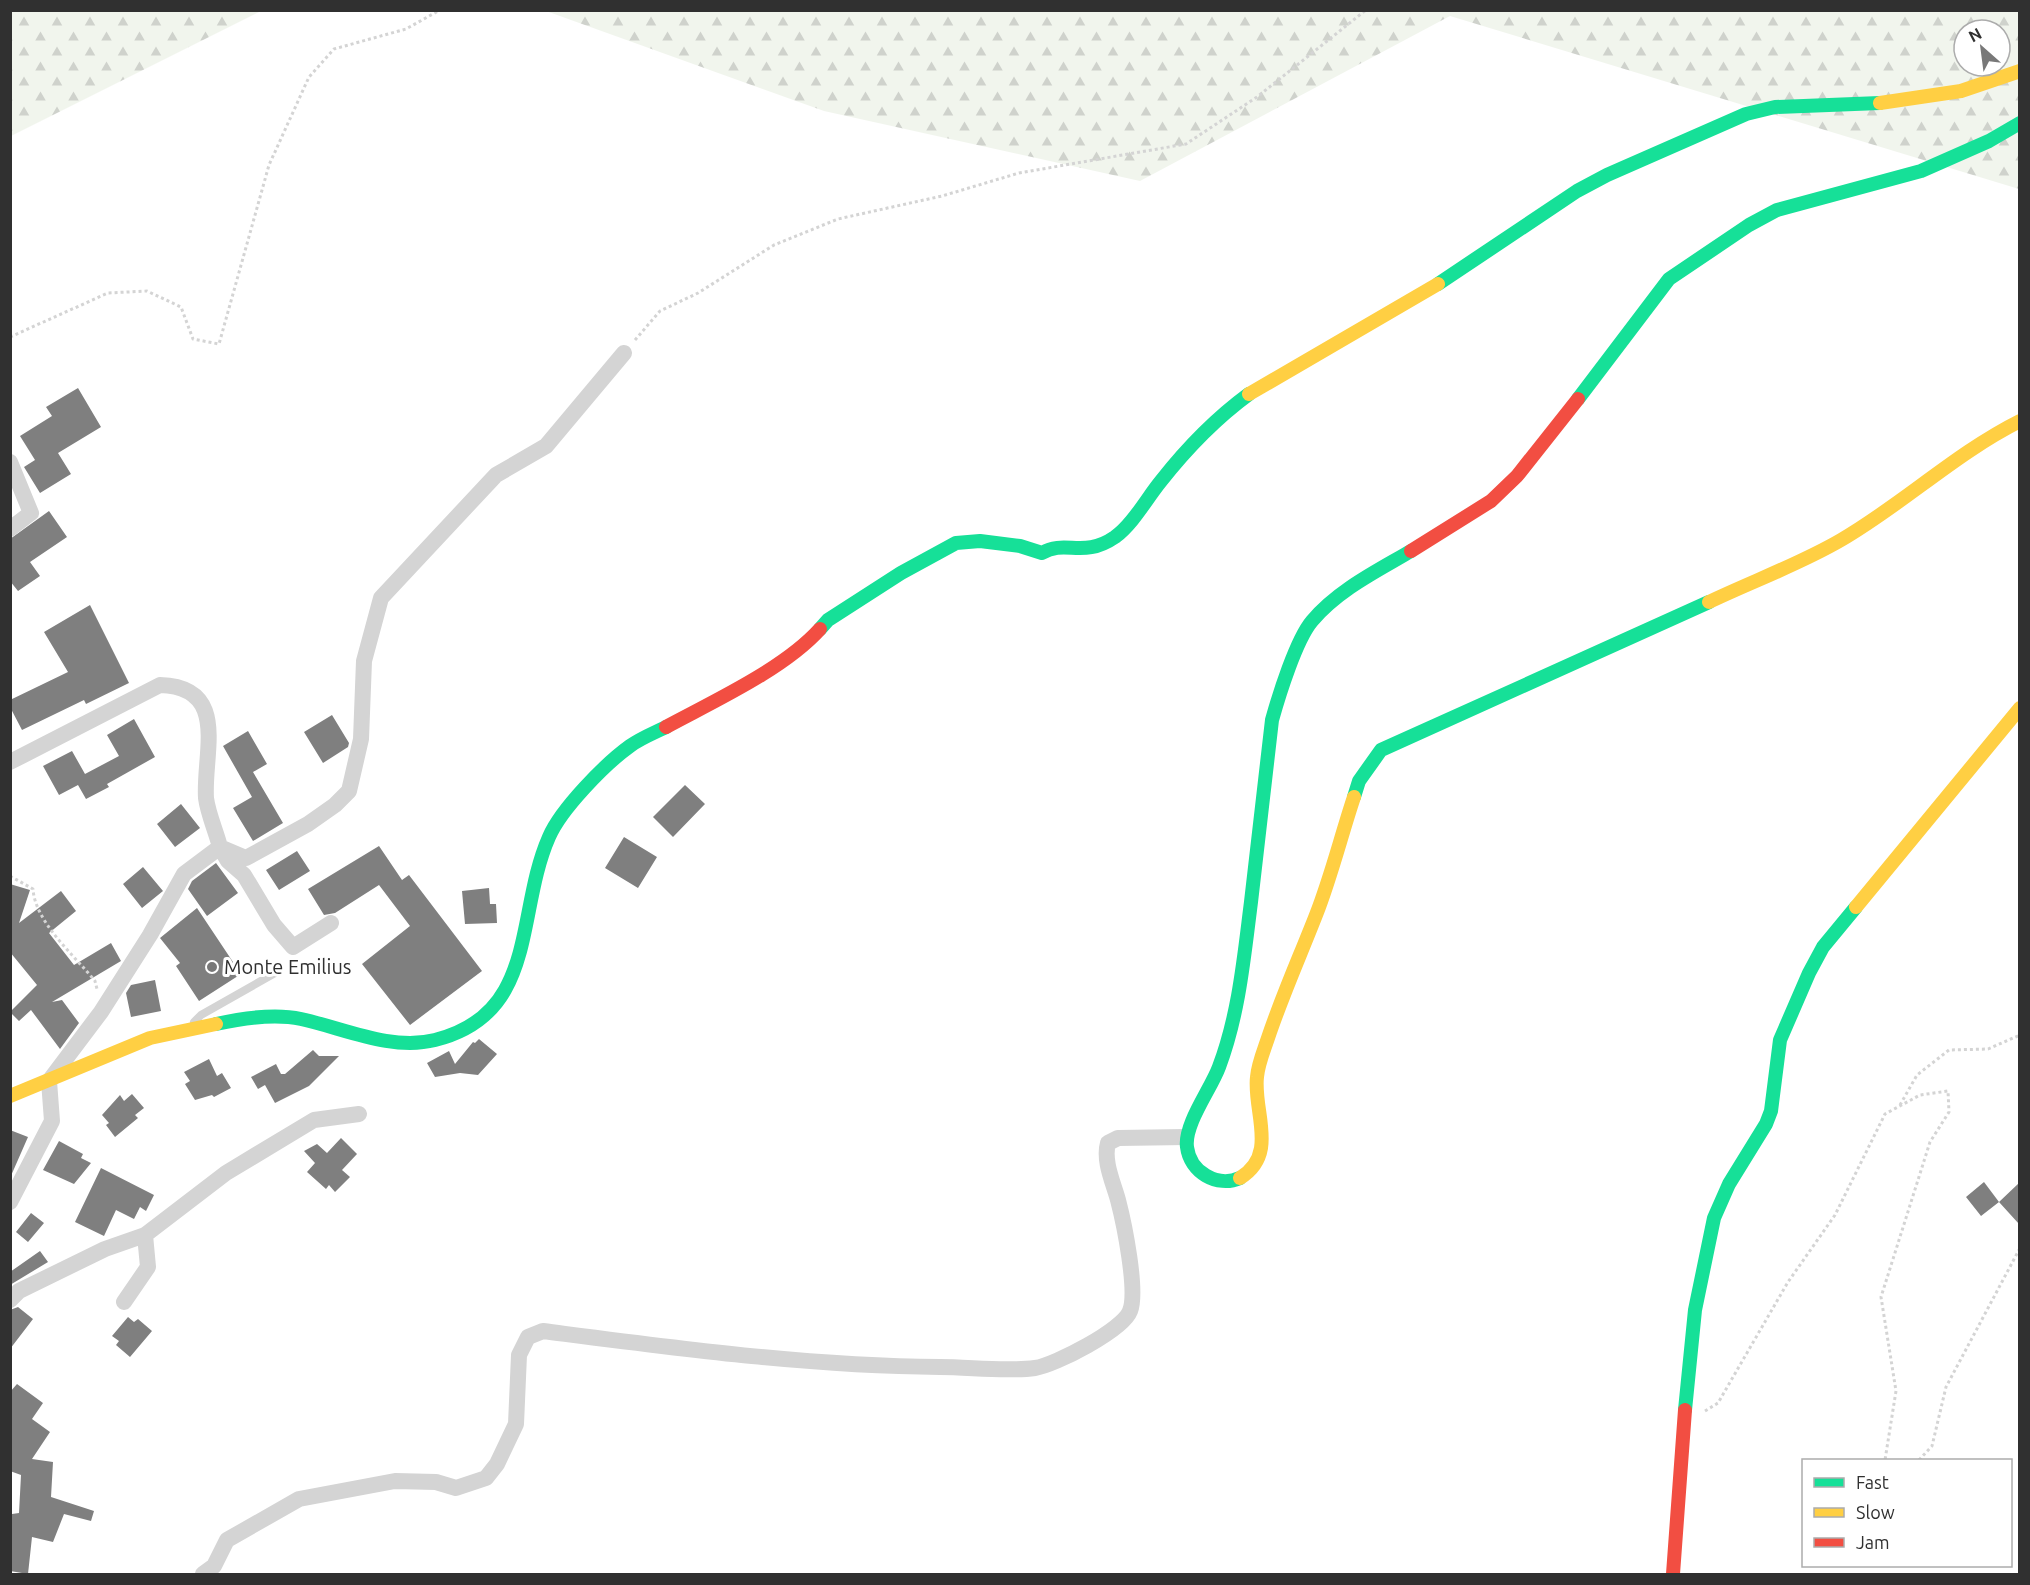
<svg xmlns="http://www.w3.org/2000/svg" width="2030" height="1585" font-family="Ubuntu,sans-serif">
  <style>
    .forest { fill: url(#forest-firs); fill-rule: evenodd }
    .building { fill: #7f7f7f }
    .lines { fill: none; stroke-linecap: round; stroke-linejoin: round }
    .path { stroke: #d4d4d4; stroke-width: 3; stroke-dasharray: 3 3; stroke-linecap: butt }
    .lane { stroke: #d4d4d4; stroke-width: 8 }
    .street { stroke: #d4d4d4; stroke-width: 16 }
    .fast { stroke: #16e098; stroke-width: 14 }
    .slow { stroke: #ffcf43; stroke-width: 14 }
    .jam { stroke: #f24e42; stroke-width: 14 }
    .poi-dot { fill: #787878; stroke: #fff; stroke-width: 2 }
    .labels { text-anchor: middle; stroke-width: 6; stroke-linejoin: round; paint-order: stroke }
    .poi-label { font-size: 20px; fill: #303030; stroke: #fff; text-anchor: start }
  </style>
  <defs>
    <pattern id="forest-firs" width="22" height="20" patternUnits="userSpaceOnUse" patternTransform="scale(1.5)"><rect width="22" height="20" fill="#f1f5ed"/><path d="M5 1l3.5 6h-7zM16 11l3.5 6h-7z" fill="#cfd2cc"/></pattern>
  </defs>
  <rect width="100%" height="100%" fill="#fff"/>
  <path class="forest" d="M11 10H261V11L11 136Z
    M546 11H2019V189L1450 16 1140 181 824 111ZM1964 30H2000V66H1964Z"/>
  <path class="building" d="M78 388 101 427 58 453 71 474 40 493 24 467 35 460 20 436 52 416 46 407Z
    M49 511 67 537 30 562 40 576 18 591 10 581V539Z
    M90 605 129 683 86 704 84 700 22 730 10 707V700L68 672 44 632Z
    M332 715 349 743 348 747 323 763 304 732Z
    M134 719 155 757 107 784 109 787 86 799 78 785 59 795 43 766 72 751 85 774 119 756 107 735Z
    M248 731 267 764 253 772 283 823 253 841 233 808 252 797 223 746Z
    M685 785 705 804 673 837 653 817Z
    M181 804 200 828 175 847 157 824Z
    M624 837 657 857 638 888 605 868Z
    M379 846 402 880 409 875 482 971 410 1025 362 964 410 926 379 885 335 913 324 915 308 889Z
    M297 851 310 871 279 890 266 870Z
    M216 863 238 893 207 916 188 889 192 881Z
    M143 867 163 891 142 908 123 884Z
    M10 884 30 890 19 923 61 891 76 911 49 933 74 965 111 943 121 961 52 1002 62 1000 79 1023 60 1049 31 1010 19 1021 10 1012 37 985 10 952Z
    M489 888 490 904H496L497 923 465 924 462 891Z
    M197 908 241 974 199 1001 176 966 180 963 160 938Z
    M155 980 161 1011 131 1017 126 993 131 985Z
    M479 1039 497 1054 478 1075 460 1073 435 1077 427 1063 449 1051 455 1064 473 1042 475 1043Z
    M313 1050 319 1056H339L309 1086 275 1103 265 1085 258 1089 251 1077 276 1064 281 1074H285Z
    M209 1059 217 1076 222 1073 231 1088 214 1097 212 1095 195 1100 185 1084 190 1081 184 1072Z
    M132 1094 144 1108 135 1115 138 1118 115 1137 106 1125 109 1123 102 1115 120 1095 124 1101Z
    M10 1130 28 1137 10 1178Z
    M341 1138 357 1154 342 1170 350 1177 335 1192 329 1185 326 1189 307 1172 315 1163 304 1151 317 1144 327 1153Z
    M59 1141 83 1154 81 1158 91 1163 74 1184 43 1170Z
    M101 1168 154 1195 146 1211 140 1207 134 1219 116 1210 104 1236 75 1222Z
    M1984 1182 1999 1202 1981 1216 1966 1197Z
    M2019 1183V1224L1999 1202Z
    M31 1213 44 1223 28 1242 16 1232Z
    M40 1251 48 1262 10 1285V1272Z
    M18 1307 33 1319 10 1349V1310Z
    M128 1317 134 1322 138 1319 152 1331 130 1357 116 1345 119 1341 112 1336Z
    M17 1384 43 1403 32 1419 50 1432 32 1459 53 1462 51 1497 94 1511 91 1521 64 1514 53 1542 32 1537 28 1574 10 1571 12 1514 19 1513 21 1475 10 1471V1392Z"/>
  <g class="lines">
    <path class="path" d="M10 337 108 293 147 291 181 307 193 339 219 344 269 165 309 77 334 49 406 29 440 10
      M635 340 660 311 698 293 774 245 838 219 942 196 1019 173 1186 144 1257 97 1366 10
      M10 876 33 889C35 922 74 955 95 981L97 989
      M1900 1105 1917 1075 1949 1050 1988 1049 2020 1035
      M1705 1411 1718 1403 1788 1282 1835 1215 1885 1114 1920 1095 1948 1091 1949 1112 1930 1142 1881 1297 1896 1391 1885 1460
      M1919 1460 1932 1446 1946 1387 2020 1248"/>
    <path class="lane" d="M194 1022 201 1015 275 973"/>
    <path class="street" d="M10 462 31 513 10 529
      M10 762 160 685C230 687 203 753 206 798 208 814 216 831 220 847L246 858 308 824 335 805 349 791 361 739 364 661 381 598 496 475 546 446 624 353
      M10 1202 52 1121 49 1081 101 1012 150 935 184 874 220 847 228 861 244 875 274 925 293 947 331 923
      M10 1300 19 1291 105 1249 145 1235 226 1173 314 1120 359 1114
      M124 1302 148 1267 145 1235
      M203 1574 214 1566 227 1540 299 1499 395 1481 436 1482 456 1488 486 1478 497 1464 516 1424 519 1355 528 1337 543 1331C675 1348 807 1366 940 1367 970 1367 1005 1372 1035 1368 1055 1365 1123 1330 1130 1311 1138 1291 1124 1223 1118 1200 1113 1182 1103 1161 1108 1143L1118 1138 1186 1137"/>
    <path class="fast" d="M1438 284 1577 191 1607 175 1746 114 1775 107 1880 103
      M1578 399 1669 279 1749 225 1777 210 1921 171 1989 141 2020 123
      M820 629 828 620 901 573 956 543 980 541 1020 546 1042 553C1066 539 1083 559 1115 537 1133 524 1147 498 1161 481 1187 448 1215 419 1249 394
      M1354 797 1359 781 1381 750 1709 602
      M216 1024C243 1018 274 1013 301 1019 343 1028 391 1051 435 1040 539 1014 515 914 549 837 561 809 605 764 630 746 641 738 654 733 666 727
      M1240 1178C1217 1188 1190 1172 1187 1147 1184 1124 1211 1089 1219 1067 1239 1014 1244 957 1251 902 1258 841 1265 781 1272 720 1279 695 1296 640 1312 621 1338 590 1377 571 1411 551
      M1685 1410 1695 1310 1714 1218 1729 1184 1766 1124 1771 1111 1780 1040 1809 973 1823 947 1856 907"/>
    <path class="slow" d="M1880 103 1961 91 2020 71
      M1249 394 1438 284
      M1709 602C1753 581 1800 564 1841 540 1903 504 1956 453 2020 421
      M1856 907 2020 708
      M10 1096 150 1038 216 1024
      M1240 1178C1279 1154 1253 1112 1257 1077 1258 1064 1264 1050 1268 1038 1282 996 1300 956 1316 915 1331 877 1341 836 1354 797"/>
    <path class="jam" d="M1411 551 1491 501 1517 476 1578 399
      M666 727C714 701 784 669 820 629
      M1673 1574 1685 1410"/>
  </g>
  <circle class="poi-dot" cx="212" cy="967" r="6"/>
  <g class="labels">
    <g class="poi-label">
      <text x="224" y="974">Monte Emilius</text>
    </g>
  </g>
  <rect width="2030" height="1585" fill="none" stroke="#303030" stroke-width="24"/>
  <rect x="1802" y="1459" width="210" height="108" fill="#ffffff" stroke="#acacac" stroke-width="1.5"/>
  <rect x="1814" y="1478" width="30" height="9" fill="#16e098" stroke="#acacac" stroke-width="1.5"/>
  <text x="1856" y="1489" font-size="18" fill="#303030">Fast</text>
  <rect x="1814" y="1508" width="30" height="9" fill="#ffcf43" stroke="#acacac" stroke-width="1.5"/>
  <text x="1856" y="1519" font-size="18" fill="#303030">Slow</text>
  <rect x="1814" y="1538" width="30" height="9" fill="#f24e42" stroke="#acacac" stroke-width="1.5"/>
  <text x="1856" y="1549" font-size="18" fill="#303030">Jam</text>
  <g transform="translate(1982 48) rotate(332)"><circle r="28" fill="#ffffff" stroke="#acacac" stroke-width="1.5"/>
  <path d="M0-4.5L10 22L0 15L-10 22Z" fill="#787878"/>
  <text y="-9" font-size="16" font-weight="bold" text-anchor="middle" fill="#303030">N</text>
  </g>
</svg>
